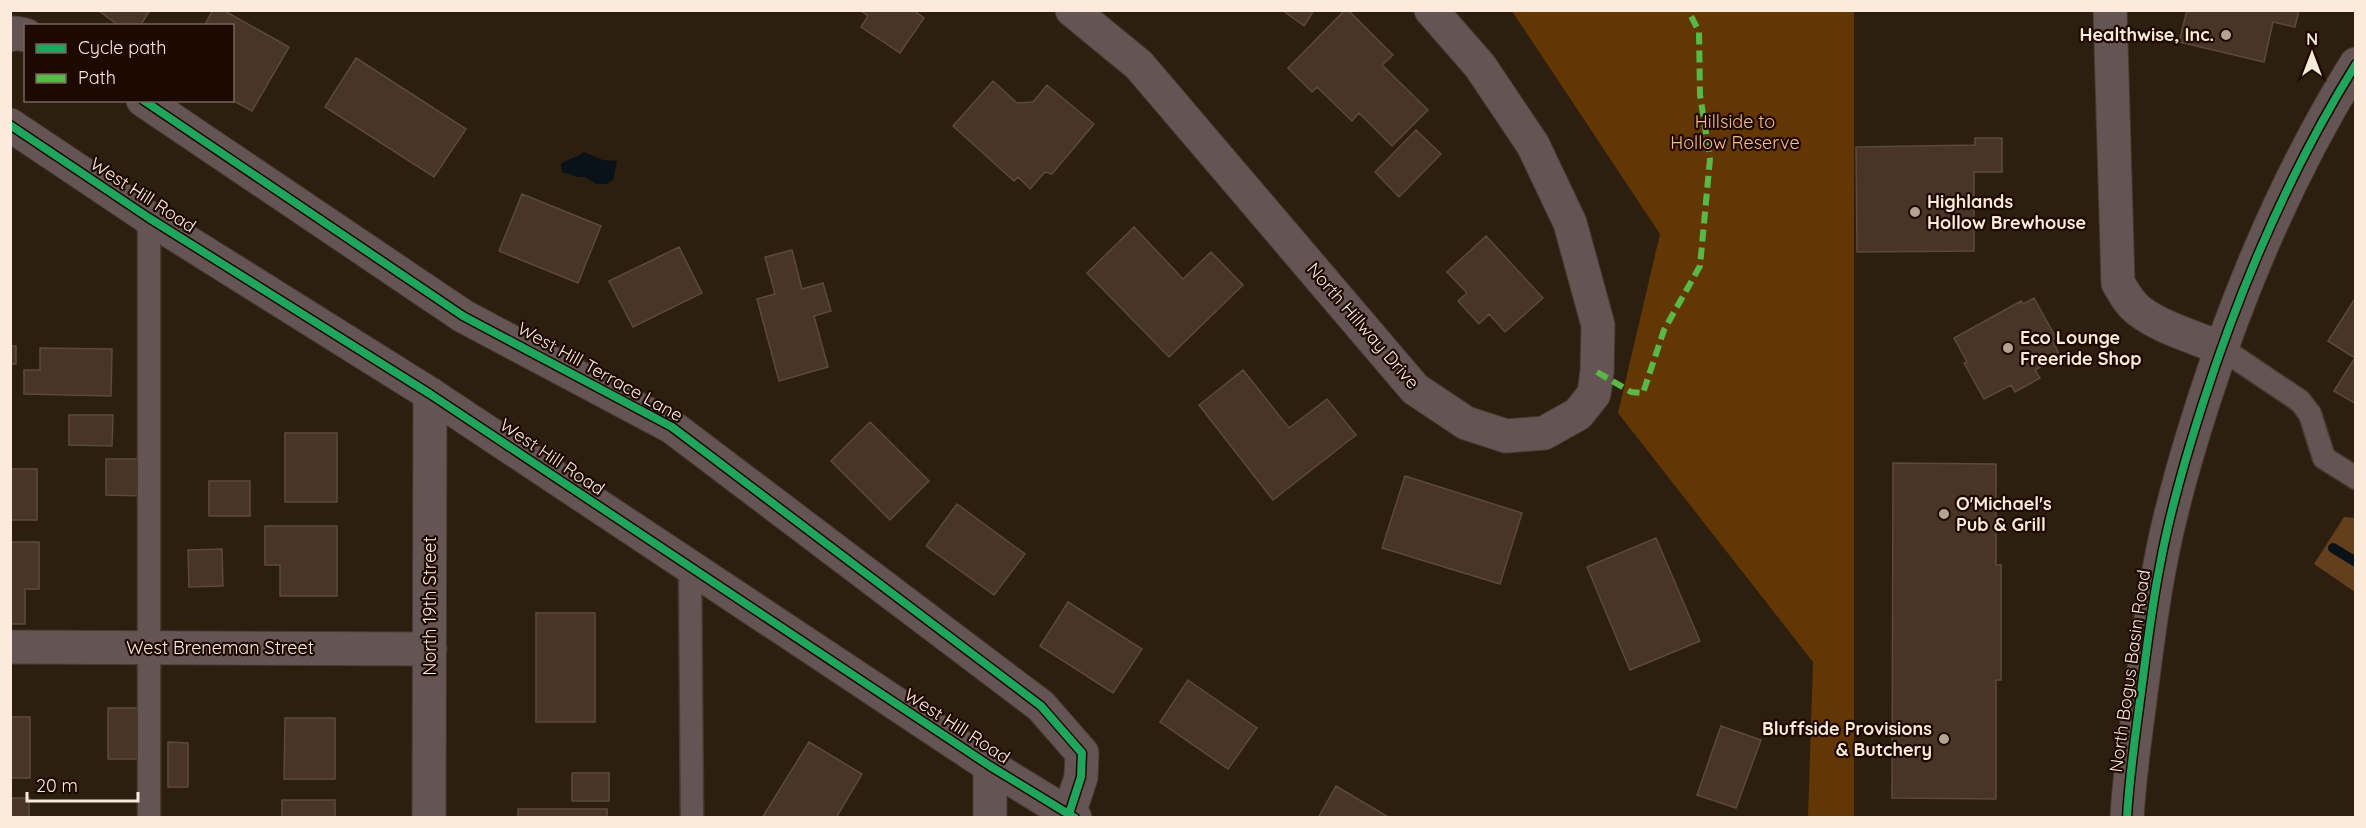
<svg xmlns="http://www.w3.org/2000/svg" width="2366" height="828" font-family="Quicksand,sans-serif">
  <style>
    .green { fill: #633703 }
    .forest { fill: #643f1b }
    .water { fill: #0a1219 }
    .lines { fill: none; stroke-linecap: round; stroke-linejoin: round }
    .stream { stroke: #0a1219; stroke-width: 10 }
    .building { fill: #483528; stroke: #5b493d; stroke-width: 1.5 }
    .service-casing { stroke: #473b2f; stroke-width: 25 }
    .minor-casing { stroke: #473b2f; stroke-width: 35 }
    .tertiary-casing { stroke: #473b2f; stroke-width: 35 }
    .service { stroke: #645554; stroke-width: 22 }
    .minor { stroke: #645554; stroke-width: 33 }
    .tertiary { stroke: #645554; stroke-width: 33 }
    .quiet { stroke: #58b947; stroke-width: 6; stroke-dasharray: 12 6; stroke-linecap: butt }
    .cycleway-casing { stroke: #1d0900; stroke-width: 11 }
    .cycleway { stroke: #20a55d; stroke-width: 8 }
    .poi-dot { fill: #b4a394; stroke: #1d0900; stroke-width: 2 }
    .labels { text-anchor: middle; stroke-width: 4.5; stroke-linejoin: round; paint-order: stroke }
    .poi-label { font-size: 18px; font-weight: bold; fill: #fceadb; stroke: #1d0900; text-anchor: start }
    .park-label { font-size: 18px; fill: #f9bd8a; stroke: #1d0900 }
    .street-label { font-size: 18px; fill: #fceadb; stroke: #1d0900 }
  </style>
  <rect width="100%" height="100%" fill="#2d1f10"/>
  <path class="green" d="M1512 11H1854V817H1808L1813 662 1618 413 1660 234Z"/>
  <path class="forest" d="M2344 517 2355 518V592L2314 564Z"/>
  <path class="water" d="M584 152 603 160 617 161 613 180 607 184H596L585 177H578L562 172 561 164C569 158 577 158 584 152Z"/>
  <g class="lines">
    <path class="stream" d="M2333 548 2356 562"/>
  </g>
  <path class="building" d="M98 10H150L140 26H119Z
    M213 10H223L289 47 252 111 232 100V26H204Z
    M860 10H913L924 18 900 53 861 27 868 16Z
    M1282 10H1314L1304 26Z
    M1345 10H1348L1393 55 1382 65 1428 110 1392 146 1359 113 1352 121 1317 87 1312 92 1288 68Z
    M2187 10H2299L2295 27 2273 22 2264 62 2179 42Z
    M356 58 466 129 434 177 325 107Z
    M993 81 1017 103 1033 102 1047 85 1094 124 1052 174 1045 172 1030 189 1018 177 1014 181 953 126Z
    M1416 130 1441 154 1399 197 1375 172Z
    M1975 138H2002V172H1974V251L1857 252 1856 147 1975 145Z
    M522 194 601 226 578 283 499 251Z
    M1134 227 1183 279 1211 252 1243 285 1169 357 1087 273Z
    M1486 236 1543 298 1505 332 1489 314 1479 324 1458 301 1467 293 1447 272Z
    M679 247 702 293 633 327 609 281Z
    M792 250 802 289 823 283 831 311 814 316 828 367 779 381 757 299 775 294 765 257Z
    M2356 297V404L2334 391 2355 358 2328 341Z
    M2034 298 2056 338 2052 340 2060 356 2035 370 2040 378 2015 392 2011 385 1984 399 1964 363 1967 362 1954 338 2021 301 2023 304Z
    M10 346H16V364H10Z
    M40 348 112 349 111 396 24 394V370H40Z
    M1243 370 1289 428 1327 399 1356 435 1273 500 1199 405Z
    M69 415H113L112 446 69 445Z
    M870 422 929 481 890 520 831 461Z
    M285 433H337V502H285Z
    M106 459H145L144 496 106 495Z
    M1893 463 1996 464V565H2001V680H1996V799L1892 798Z
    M10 469H37V520H10Z
    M1405 476 1522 513 1500 584 1382 548Z
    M209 481H250V516H209Z
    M957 504 1025 554 994 595 926 546Z
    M265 526H337V596H280V565H265Z
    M1656 538 1700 641 1630 670 1587 567Z
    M10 542H39V589H25V624H10Z
    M222 549 223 586 189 587 188 550Z
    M1068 602 1142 649 1113 693 1040 646Z
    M536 613H595V722H536Z
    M1188 680 1257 728 1228 769 1160 722Z
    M108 708H143V759H108Z
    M10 717H30V778H10Z
    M285 718H335V779H284Z
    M1721 726 1761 740 1736 808 1697 795Z
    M168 742 188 743V787H168Z
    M809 742 862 774 836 818H762Z
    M572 773H609V801H572Z
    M1336 786 1390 818H1318Z
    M10 798H29V818H10Z
    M282 800H335V818H282Z
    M518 809H607V818H518Z"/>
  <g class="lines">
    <defs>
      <path id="service" d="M2221 348 2300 401 2310 414 2324 458 2356 478
        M690 567 692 818
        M149 818V218"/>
      <path id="minor" d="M1072 10 1139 65 1415 389 1466 423 1506 436 1544 433 1578 414 1594 394 1597 372 1598 325 1570 223 1533 145 1480 66 1431 10
        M2110 10 2118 283C2124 293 2129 303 2138 310 2161 328 2194 337 2221 348
        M10 35 15 33 26 35
        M143 100 463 316 672 427 1041 706 1082 753 1081 777 1069 814
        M10 647 430 649
        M990 766V818
        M429 818 430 394"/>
      <path id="tertiary" d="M10 125 149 218 430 394 990 766 1075 818
        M2127 818C2129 778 2135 739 2140 700 2146 655 2151 610 2160 565 2170 510 2186 456 2203 403 2241 285 2290 170 2356 64"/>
    </defs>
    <use href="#service" class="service-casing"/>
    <use href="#minor" class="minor-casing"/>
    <use href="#tertiary" class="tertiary-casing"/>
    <use href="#service" class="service"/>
    <use href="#minor" class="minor"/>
    <use href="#tertiary" class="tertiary"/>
    <path class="quiet" d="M1597 372 1631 392 1643 393 1664 330 1700 266 1710 159 1700 95 1699 32 1688 10"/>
    <defs>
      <path id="cycleway" d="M143 100 463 316 672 427 1041 706 1082 753 1081 777 1069 814
        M10 125 149 218 430 394 990 766 1075 818
        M2127 818C2129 778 2135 739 2140 700 2146 655 2151 610 2160 565 2170 510 2186 456 2203 403 2241 285 2290 170 2356 64"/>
    </defs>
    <use href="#cycleway" class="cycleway-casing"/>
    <use href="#cycleway" class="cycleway"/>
  </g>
  <g class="poi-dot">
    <circle cx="2226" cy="35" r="6"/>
    <circle cx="1915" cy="212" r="6"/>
    <circle cx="2008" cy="348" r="6"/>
    <circle cx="1944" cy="514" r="6"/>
    <circle cx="1944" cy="739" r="6"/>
  </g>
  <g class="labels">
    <g class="poi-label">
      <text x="2214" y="41" text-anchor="end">Healthwise, Inc.</text>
      <text x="1927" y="208">Highlands<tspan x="1927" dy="21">Hollow Brewhouse</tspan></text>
      <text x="2020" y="344">Eco Lounge<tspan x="2020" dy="21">Freeride Shop</tspan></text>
      <text x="1956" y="510">O'Michael's<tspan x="1956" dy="21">Pub &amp; Grill</tspan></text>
      <text x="1932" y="735" text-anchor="end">Bluffside Provisions<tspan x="1932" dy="21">&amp; Butchery</tspan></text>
    </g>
    <g class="park-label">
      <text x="1735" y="128">Hillside to<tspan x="1735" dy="21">Hollow Reserve</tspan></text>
    </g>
    <g class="street-label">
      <text transform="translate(143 195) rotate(33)" y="6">West Hill Road</text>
      <text transform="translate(1363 326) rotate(49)" y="6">North Hillway Drive</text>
      <text transform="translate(600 372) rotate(29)" y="6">West Hill Terrace Lane</text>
      <text transform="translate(552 457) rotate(34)" y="6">West Hill Road</text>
      <text transform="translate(430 606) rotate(-90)" y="6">North 19th Street</text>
      <text x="220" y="654">West Breneman Street</text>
      <text transform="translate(2130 671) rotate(-82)" y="6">North Bogus Basin Road</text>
      <text transform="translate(957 726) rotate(33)" y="6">West Hill Road</text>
    </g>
  </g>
  <rect width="2366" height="828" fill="none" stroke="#fceadb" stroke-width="24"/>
  <rect x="24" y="24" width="210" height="78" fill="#1d0900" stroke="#766358" stroke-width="1.5"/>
  <rect x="36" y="44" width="30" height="9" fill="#20a55d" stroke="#766358" stroke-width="1.5"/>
  <text x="78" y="54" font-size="18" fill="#fceadb">Cycle path</text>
  <rect x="36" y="74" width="30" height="9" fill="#58b947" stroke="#766358" stroke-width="1.5"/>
  <text x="78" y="84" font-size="18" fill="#fceadb">Path</text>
  <g transform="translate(2312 54)" stroke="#1d0900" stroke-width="4.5" paint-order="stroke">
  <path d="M0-4.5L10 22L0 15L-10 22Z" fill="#fceadb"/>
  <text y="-9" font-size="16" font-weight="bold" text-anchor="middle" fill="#fceadb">N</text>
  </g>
  <path d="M27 792v9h111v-9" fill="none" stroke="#fceadb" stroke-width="3"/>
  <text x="36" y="792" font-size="18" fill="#fceadb" stroke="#1d0900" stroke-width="4.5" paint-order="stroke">20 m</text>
</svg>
